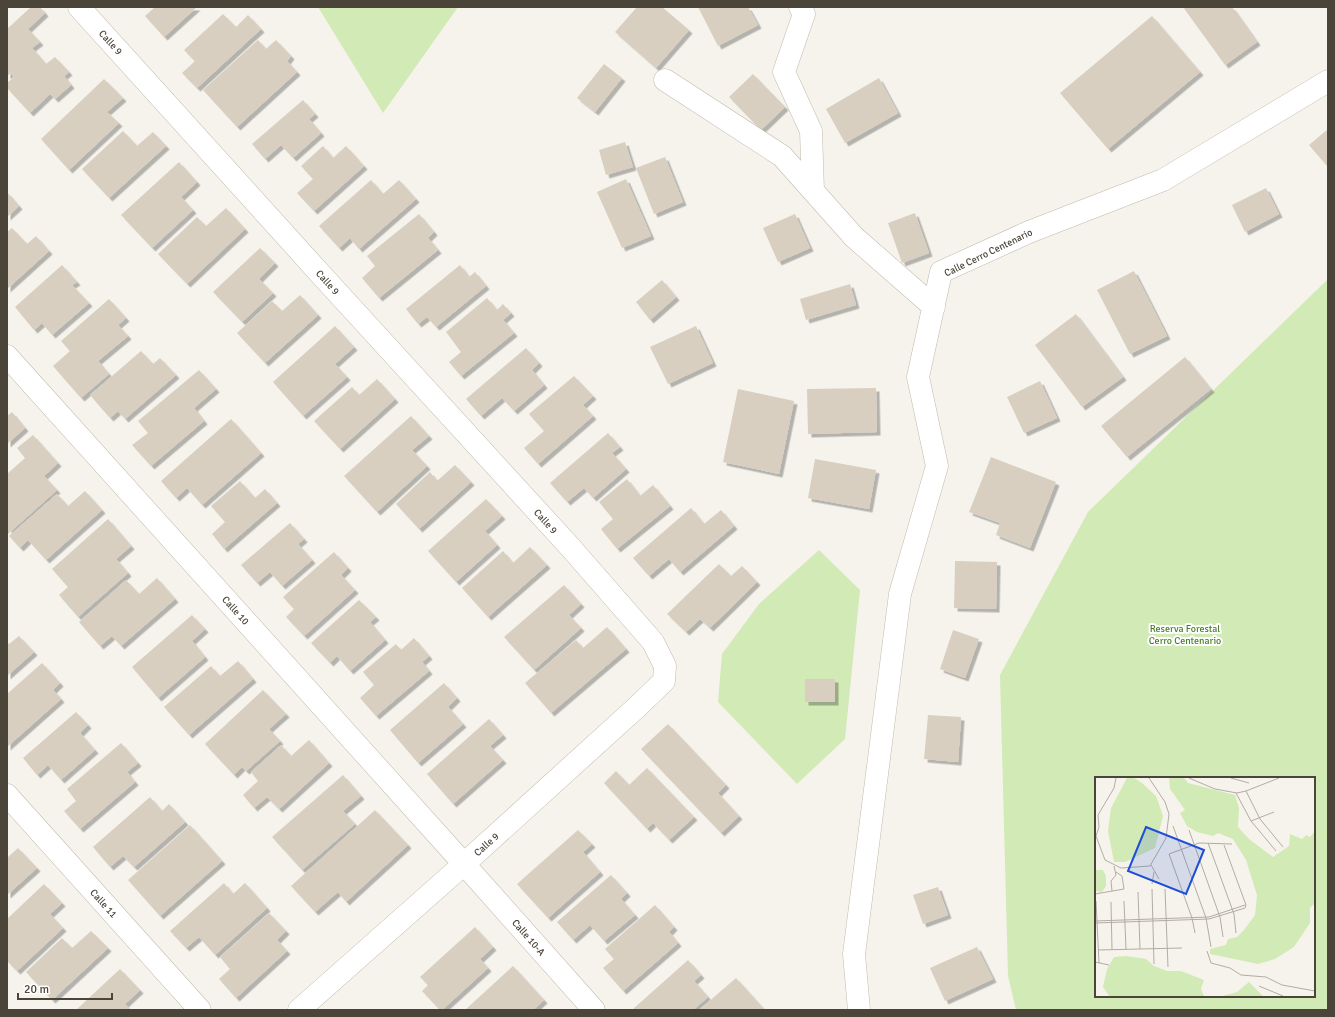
<svg xmlns="http://www.w3.org/2000/svg" width="1335" height="1017" font-family="Signika,sans-serif">
  <style>
    .park { fill: #d2eab5; fill-rule: evenodd }
    .building { fill: #d8cfc1; filter: url(#shadow) }
    .lines { fill: none; stroke-linecap: round; stroke-linejoin: round }
    .street-casing { stroke: #c2bbae; stroke-width: 23 }
    .street { stroke: #fff; stroke-width: 22 }
    .labels { text-anchor: middle; stroke-width: 4; stroke-linejoin: round; paint-order: stroke }
    .street-label { font-size: 10px; fill: #4b4439; stroke: #fff }
    .park-label { font-size: 10px; fill: #4a7f2a; stroke: #fff }
    .inset-road { fill: none; stroke: #b2ada4; stroke-width: 1 }
    .view { fill: #1d4ed8; fill-opacity: 0.15; stroke: #1d4ed8; stroke-width: 2 }
    .inset-edge { fill: none; stroke: #4b4439; stroke-width: 2 }
  </style>
  <defs>
    <filter id="shadow"><feDropShadow dx="3.5" dy="3.5" stdDeviation="0" flood-color="#0004"/></filter>
  </defs>
  <rect width="100%" height="100%" fill="#f6f3ec"/>
  <path class="park" d="M318 7H458L383 113Z
    M1328 279V1010H1016L1008 976 1000 675 1088 512ZM1096 778H1314V996H1096Z
    M819 550 860 590 845 739 797 784 718 702 722 654 759 604Z"/>
  <path class="building" d="M31 7H40L45 13 28 29 40 42 32 48 46 64 55 57 69 72 64 76 71 85 55 99 50 94 30 113 7 88V83L14 77 11 73 7 76V29Z
    M155 7H197L164 37 145 16Z
    M637 7H662L689 30 656 68 615 32Z
    M698 7H748L758 25 718 46Z
    M1183 7H1232L1257 42 1225 65Z
    M223 14 236 27 248 15 261 29 197 88 182 73 195 61 184 50Z
    M1152 16 1200 72 1108 149 1060 93Z
    M258 40 266 49 276 40 291 56 287 61 297 72 237 127 203 90Z
    M604 64 622 78 595 112 577 98Z
    M753 74 785 107 761 130 729 97Z
    M879 78 898 113 845 143 826 109Z
    M104 79 123 98 107 112 119 123 69 170 41 139Z
    M303 100 315 114 309 119 321 133 293 158 281 145 265 159 252 144Z
    M1328 129V167L1309 145Z
    M123 131 137 146 153 132 166 146 109 198 82 169Z
    M625 142 633 167 606 175 599 150Z
    M323 146 333 158 346 146 364 166 314 211 297 193 313 179 301 166Z
    M665 157 683 202 654 214 636 168Z
    M179 162 197 182 181 197 193 210 152 248 121 215Z
    M626 179 651 236 622 248 597 192Z
    M371 180 383 194 399 180 416 199 359 249 350 238 339 248 319 226Z
    M1266 188 1279 214 1245 232 1232 205Z
    M7 192 19 206 7 217Z
    M226 208 245 229 187 284 158 254 197 217 206 226Z
    M915 213 929 253 902 263 888 223Z
    M419 214 434 232 428 238 438 250 379 298 362 278 375 266 367 256Z
    M795 214 810 248 778 262 763 228Z
    M12 228 27 244 36 236 49 251 7 289V232Z
    M260 248 275 263 259 279 273 293 242 322 213 292Z
    M62 265 77 282 72 285 89 303 52 335 42 323 34 330 15 307Z
    M460 265 469 277 475 272 486 286 436 327 427 317 418 324 406 309Z
    M1134 271 1167 336 1130 354 1097 290Z
    M662 280 676 297 650 320 636 302Z
    M850 284 856 305 806 320 800 299Z
    M300 295 318 315 265 363 237 333 272 301 282 311Z
    M487 298 497 310 503 304 511 313 503 320 514 333 461 376 449 362 461 352 446 332Z
    M109 299 126 318 118 325 128 336 98 361 109 374 81 398 53 366 70 351 61 341Z
    M1076 314 1123 377 1082 407 1035 345Z
    M335 326 354 347 335 364 347 377 303 416 273 382Z
    M696 326 713 363 668 384 650 347Z
    M526 348 539 363 532 370 544 385 514 411 502 398 481 416 466 399Z
    M141 351 153 364 160 358 176 375 125 419 118 411 110 418 90 395Z
    M1185 357 1211 389 1127 457 1101 426Z
    M199 370 216 389 194 408 204 421 151 466 132 445 148 433 138 421Z
    M574 376 593 396 583 405 593 416 538 464 524 448 544 431 529 414Z
    M377 379 395 399 340 449 314 421 352 387 359 395Z
    M1040 381 1057 418 1024 433 1007 397Z
    M876 388 877 432 808 434 807 389Z
    M738 389 794 401 779 474 723 462Z
    M12 412 25 428 7 444V416Z
    M411 416 429 436 412 450 427 466 377 512 344 476Z
    M231 419 261 453 202 505 187 488 176 498 161 481Z
    M608 433 620 447 612 453 626 469 593 498 584 488 567 502 550 483Z
    M33 435 58 463 44 476 57 490 8 534 7 474 25 458 17 448Z
    M991 457 1056 482 1030 548 996 535 1000 523 969 512Z
    M815 459 876 470 869 509 808 498Z
    M455 465 471 482 419 529 396 504 430 472 437 481Z
    M627 479 640 496 653 485 670 506 617 549 601 529 613 519 599 502Z
    M240 481 255 498 265 489 277 503 224 549 212 534 225 522 211 506Z
    M85 491 102 510 46 560 28 540 20 548 9 536 57 494 68 506Z
    M486 499 502 516 485 531 497 545 456 582 428 551Z
    M691 508 704 524 721 510 734 526 680 572 669 559 649 576 633 558Z
    M108 519 131 546 116 559 128 573 78 617 59 595 68 587 52 569Z
    M290 523 304 539 298 544 312 560 282 586 270 572 257 583 241 565Z
    M530 547 547 565 488 617 462 588 503 551 513 563Z
    M334 552 348 568 341 575 355 590 304 636 286 617 294 609 283 597Z
    M955 561 997 562 996 609 954 608Z
    M719 564 731 576 742 566 757 582 710 628 700 619 686 632 667 614Z
    M157 578 175 599 121 646 112 636 100 646 79 622 126 580 139 594Z
    M564 585 581 604 569 615 581 628 534 670 504 637Z
    M359 600 376 617 370 622 385 640 350 671 337 656 330 663 311 643Z
    M192 615 205 629 192 641 205 657 158 698 132 667Z
    M607 627 626 649 551 713 525 683 576 640 583 648Z
    M953 630 979 639 965 678 940 669Z
    M19 636 34 652 7 676V642L9 644Z
    M414 638 429 656 422 662 429 671 376 716 360 698 374 685 363 672 396 644 401 650Z
    M238 661 253 679 189 735 164 707 211 666 220 676Z
    M42 663 60 683 53 690 61 699 7 747V712L8 711 7 710V694Z
    M805 679H835V702H805Z
    M444 683 457 698 448 707 463 724 418 763 390 730Z
    M263 690 286 714 269 729 280 741 246 771 242 767 234 775 205 744Z
    M76 712 88 725 80 733 95 750 61 780 48 765 37 775 23 758Z
    M928 715 961 717 958 762 924 759Z
    M489 719 503 735 490 746 503 760 453 804 427 774Z
    M668 724 726 785 718 793 739 816 721 833 641 749Z
    M309 740 329 763 279 809 267 797 254 808 243 795 258 781 251 772 281 745 291 756Z
    M121 743 138 763 127 772 135 782 80 829 64 811 76 801 67 789Z
    M647 768 694 817 669 840 653 823 647 829 604 783 616 771 629 785Z
    M343 775 361 796 343 811 355 824 302 870 272 837Z
    M150 797 162 811 169 804 185 822 134 867 123 856 110 867 93 847Z
    M375 810 408 845 346 902 338 892 315 912 291 886Z
    M190 825 222 861 160 916 128 880Z
    M578 830 592 844 583 852 600 872 548 918 517 884Z
    M18 848 37 868 7 895V858Z
    M611 875 627 893 621 899 635 915 604 941 590 925 573 940 557 922Z
    M224 883 233 894 245 883 267 908 215 955 199 937 186 948 170 931Z
    M44 884 62 903 50 914 63 928 17 971 7 961V919Z
    M938 887 948 915 923 924 913 895Z
    M655 905 674 927 669 932 678 943 623 991 603 968 614 959 605 949Z
    M269 913 286 931 277 940 287 951 236 998 219 979 230 969 220 957Z
    M475 927 493 947 480 959 488 968 442 1010H440L422 991 428 985 420 977Z
    M91 931 108 948 52 1000 26 972 62 938 72 948Z
    M977 947 993 979 945 1001 930 968Z
    M688 960 701 975 694 981 708 997 693 1010H634L633 1009Z
    M513 966 544 1000 533 1010H465Z
    M120 969 140 990 125 1004 130 1010H76Z
    M736 978 765 1010H699Z"/>
  <g class="lines">
    <defs>
      <path id="street" d="M79 7 325 279 571 548 653 642 665 666 664 681 637 707 464 864 299 1010
        M800 7 804 14 784 72 811 131 813 191
        M665 80 782 156 854 237 934 307
        M7 356 464 864 594 1010
        M7 795 200 1010
        M859 1010 854 954 900 594 937 466 918 377 941 272 1029 232 1163 180 1328 81"/>
    </defs>
    <use href="#street" class="street-casing"/>
    <use href="#street" class="street"/>
  </g>
  <g class="labels">
    <g class="street-label">
      <text transform="translate(111 42) rotate(48)" y="4">Calle 9</text>
      <text transform="translate(988 252) rotate(-26)" y="4">Calle Cerro Centenario</text>
      <text transform="translate(328 282) rotate(48)" y="4">Calle 9</text>
      <text transform="translate(546 521) rotate(48)" y="4">Calle 9</text>
      <text transform="translate(236 610) rotate(48)" y="4">Calle 10</text>
      <text transform="translate(486 844) rotate(-42)" y="4">Calle 9</text>
      <text transform="translate(104 903) rotate(48)" y="4">Calle 11</text>
      <text transform="translate(529 937) rotate(49)" y="4">Calle 10-A</text>
    </g>
    <g class="park-label">
      <text x="1185" y="632">Reserva Forestal<tspan x="1185" dy="12">Cerro Centenario</tspan></text>
    </g>
  </g>
  <g transform="translate(1095 777)">
    <rect width="220" height="220" fill="#f6f3ec"/>
    <path d="M74 1H89L93 6 140 18 144 31 143 50 154 62 178 80 194 69 195 57 207 62 211 58 215 60 220 54V126L215 131V146L199 170 180 182 163 187 115 177V172L131 168 133 162 142 160 149 153 160 138 162 118 151 83 138 62 123 56 118 59 102 55 92 49 85 36 90 33 75 12ZM0 93H8L11 99V109L7 115 0 114ZM31 179 51 182 59 189 72 194H86L109 203 106 212 109 219H14L8 210 12 192 19 180ZM154 205 168 219H127L142 215Z" fill="#d2eab5"/>
    <path d="M32 1H39L47 6 61 19 68 39 60 71 30 85H19L13 54 16 31Z" fill="#d2eab5"/>
    <path class="inset-road" d="M21 1 19 11 3 38 4 50 1 59 10 83 26 91 55 89 71 61 74 37 70 25 54 1M94 1 120 12 142 16 151 14 165 42 188 70M136 1 154 6M151 14 184 1M141 16 156 44 181 74M156 44 179 35M78 49 111 141 116 170M94 53 125 140 128 160M113 66 123 93M129 68 151 128M56 88 64 102M123 93 139 137 141 156M57 107 59 95M57 112 59 187M70 112 73 190M17 114 16 104 21 98 19 89M43 115 45 172M0 117 29 112 27 99 21 95M1 124 4 186M29 124 31 172M16 125 17 173M0 144 114 140 150 128M0 146 114 142 150 131 151 128M100 156 97 141 74 77 104 66 137 67M3 173 87 171M112 174 116 186 135 191 146 198 171 200 187 208 220 214M0 185 14 188M164 209 188 219"/>
    <path class="view" d="M51 50 109 73 91 117 33 94Z"/>
    <rect width="220" height="220" class="inset-edge"/>
  </g>
  <rect width="1335" height="1017" fill="none" stroke="#4b4439" stroke-width="16"/>
  <path d="M18 993v6h94v-6" fill="none" stroke="#4b4439" stroke-width="2"/>
  <text x="24" y="993" font-size="12" fill="#4b4439" stroke="#ffffff" stroke-width="3" paint-order="stroke">20 m</text>
</svg>
